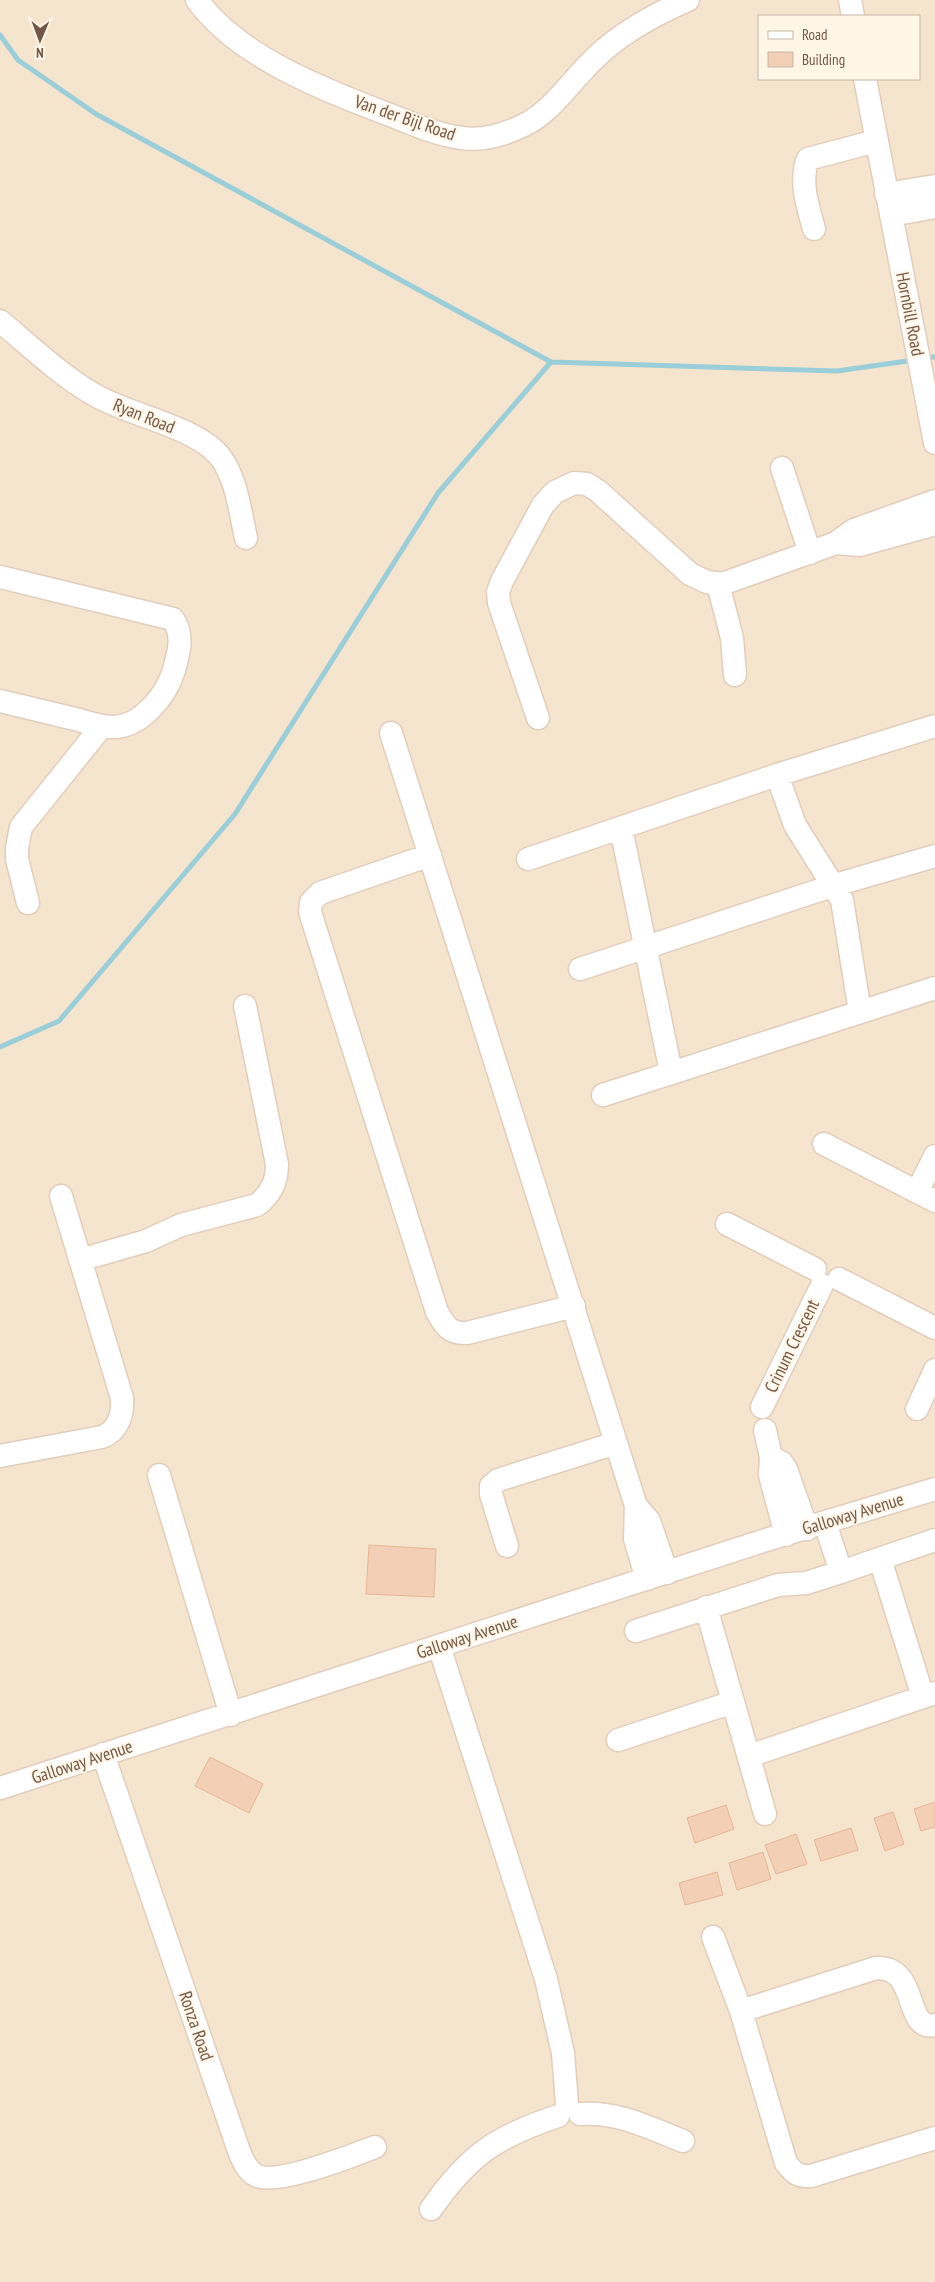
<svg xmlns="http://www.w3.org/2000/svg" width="935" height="2282" font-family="'PT Sans Narrow',sans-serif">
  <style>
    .residential { fill: #f5e4ce; fill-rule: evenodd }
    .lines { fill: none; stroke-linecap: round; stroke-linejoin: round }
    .stream { stroke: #9aced9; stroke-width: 5 }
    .building { fill: #f3cfb6; stroke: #e7b696 }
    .minor-casing { stroke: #e1cebc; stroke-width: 25 }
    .minor { stroke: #fff; stroke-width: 22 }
    .labels { text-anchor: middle; stroke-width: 4; stroke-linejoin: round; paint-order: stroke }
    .street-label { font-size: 18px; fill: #745746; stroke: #fff6e7 }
  </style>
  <rect width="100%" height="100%" fill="#fdf2e0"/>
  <path class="residential" d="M0 0H935V2282H0ZM759 16H919V79H759Z"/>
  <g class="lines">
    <path class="stream" d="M0 35 18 60 96 114 551 362 837 371 914 360
      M925 358 935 357
      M0 1047 59 1021 235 814 438 493 551 362"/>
  </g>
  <path class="building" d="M369 1545 436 1549 434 1597 366 1594Z
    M210 1757 263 1784 249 1813 195 1786Z
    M935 1802V1827L921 1831 914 1809Z
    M726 1805 734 1829 695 1843 687 1818Z
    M893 1812 904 1844 885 1851 874 1818Z
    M851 1828 858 1850 821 1861 814 1840Z
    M796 1834 807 1864 776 1874 765 1845Z
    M763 1852 771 1879 737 1890 729 1863Z
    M717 1872 723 1895 685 1905 679 1883Z"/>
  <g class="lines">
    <defs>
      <path id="minor" d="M197 0C239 58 325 90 390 115 413 124 437 135 462 138 483 141 506 134 524 125 551 112 569 84 590 63 617 35 653 15 688 0
        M850 0 853 16
        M865 79 935 443
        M886 194 935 186
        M891 215 935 207
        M814 229C808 207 799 181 808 159L876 141
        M0 321C30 346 59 374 93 394 127 415 199 427 221 458 237 480 240 512 246 538
        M782 468 810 553
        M836 543 860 545 935 524
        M0 577 173 619C184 635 179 652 174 670 166 696 141 727 113 727 100 727 87 722 75 719 50 713 25 707 0 701
        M718 584 732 638 735 675
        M538 718 499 603 498 592 502 581 543 505 555 492 574 483 587 484 598 491 690 574 707 582 722 584 836 543 854 530 935 501
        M391 733 636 1506 635 1539 647 1579
        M777 775 795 825 842 900 860 1012
        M621 828 671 1072
        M430 855 320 893 311 902 310 912 437 1312C445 1326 450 1334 467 1333L574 1306
        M528 859 777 775 935 726
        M28 903 17 859V848L21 827 102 726
        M580 969 835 885 935 856
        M603 1095 935 988
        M824 1144 935 1201
        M917 1192 935 1156
        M727 1224 815 1269
        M80 1260 146 1241 181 1225 257 1205C271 1194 277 1182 277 1164L245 1006
        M839 1279 935 1328
        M762 1407 822 1285
        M917 1409 935 1370
        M765 1430 771 1457 770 1475 786 1535
        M0 1456 102 1437C118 1431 123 1415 122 1398L61 1196
        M771 1457 782 1463 786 1469 807 1529
        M159 1475 231 1715
        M636 1506 649 1521 667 1573
        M825 1523 841 1572
        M507 1546 491 1494V1486L498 1480 616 1443
        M880 1559 923 1697
        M706 1607 765 1814
        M636 1631 778 1585 806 1583 841 1572 935 1540
        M439 1646 546 1979 563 2053 567 2104
        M618 1740 733 1702
        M103 1754 239 2151C243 2161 247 2171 257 2176 279 2185 351 2156 375 2147
        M749 1756 935 1693
        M0 1788 769 1539 935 1489
        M713 1937 741 2011 786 2163C794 2173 798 2177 811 2176L935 2138
        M741 2011 876 1968C920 1966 903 2032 935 2025
        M580 2114C617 2111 650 2128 683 2141
        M431 2209C469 2155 495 2137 558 2116"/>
    </defs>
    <use href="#minor" class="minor-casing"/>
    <use href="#minor" class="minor"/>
  </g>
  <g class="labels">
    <g class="street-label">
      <text transform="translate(405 118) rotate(19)" y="6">Van der Bijl Road</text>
      <text transform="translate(910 314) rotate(79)" y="6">Hornbill Road</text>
      <text transform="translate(144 416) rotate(22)" y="6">Ryan Road</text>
      <text transform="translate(792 1346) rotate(-64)" y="6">Crinum Crescent</text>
      <text transform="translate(853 1514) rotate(-17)" y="6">Galloway Avenue</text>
      <text transform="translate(467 1637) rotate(-18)" y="6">Galloway Avenue</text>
      <text transform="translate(82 1762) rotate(-18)" y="6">Galloway Avenue</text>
      <text transform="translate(196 2026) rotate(71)" y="6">Ronza Road</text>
    </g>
  </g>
  <rect x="758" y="15" width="162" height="65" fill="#fff6e7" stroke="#c7b6a7"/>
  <rect x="768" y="31" width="25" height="8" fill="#ffffff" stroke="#c7b6a7"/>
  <text x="802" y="40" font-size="15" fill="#745746">Road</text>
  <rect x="768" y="52" width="25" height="15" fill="#f3cfb6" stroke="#c7b6a7"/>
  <text x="802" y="65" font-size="15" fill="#745746">Building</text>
  <g transform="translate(40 40) rotate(181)" stroke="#fff6e7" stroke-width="4" paint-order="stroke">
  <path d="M0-4L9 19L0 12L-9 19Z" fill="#745746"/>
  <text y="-8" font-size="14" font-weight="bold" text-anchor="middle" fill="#745746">N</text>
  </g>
</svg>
